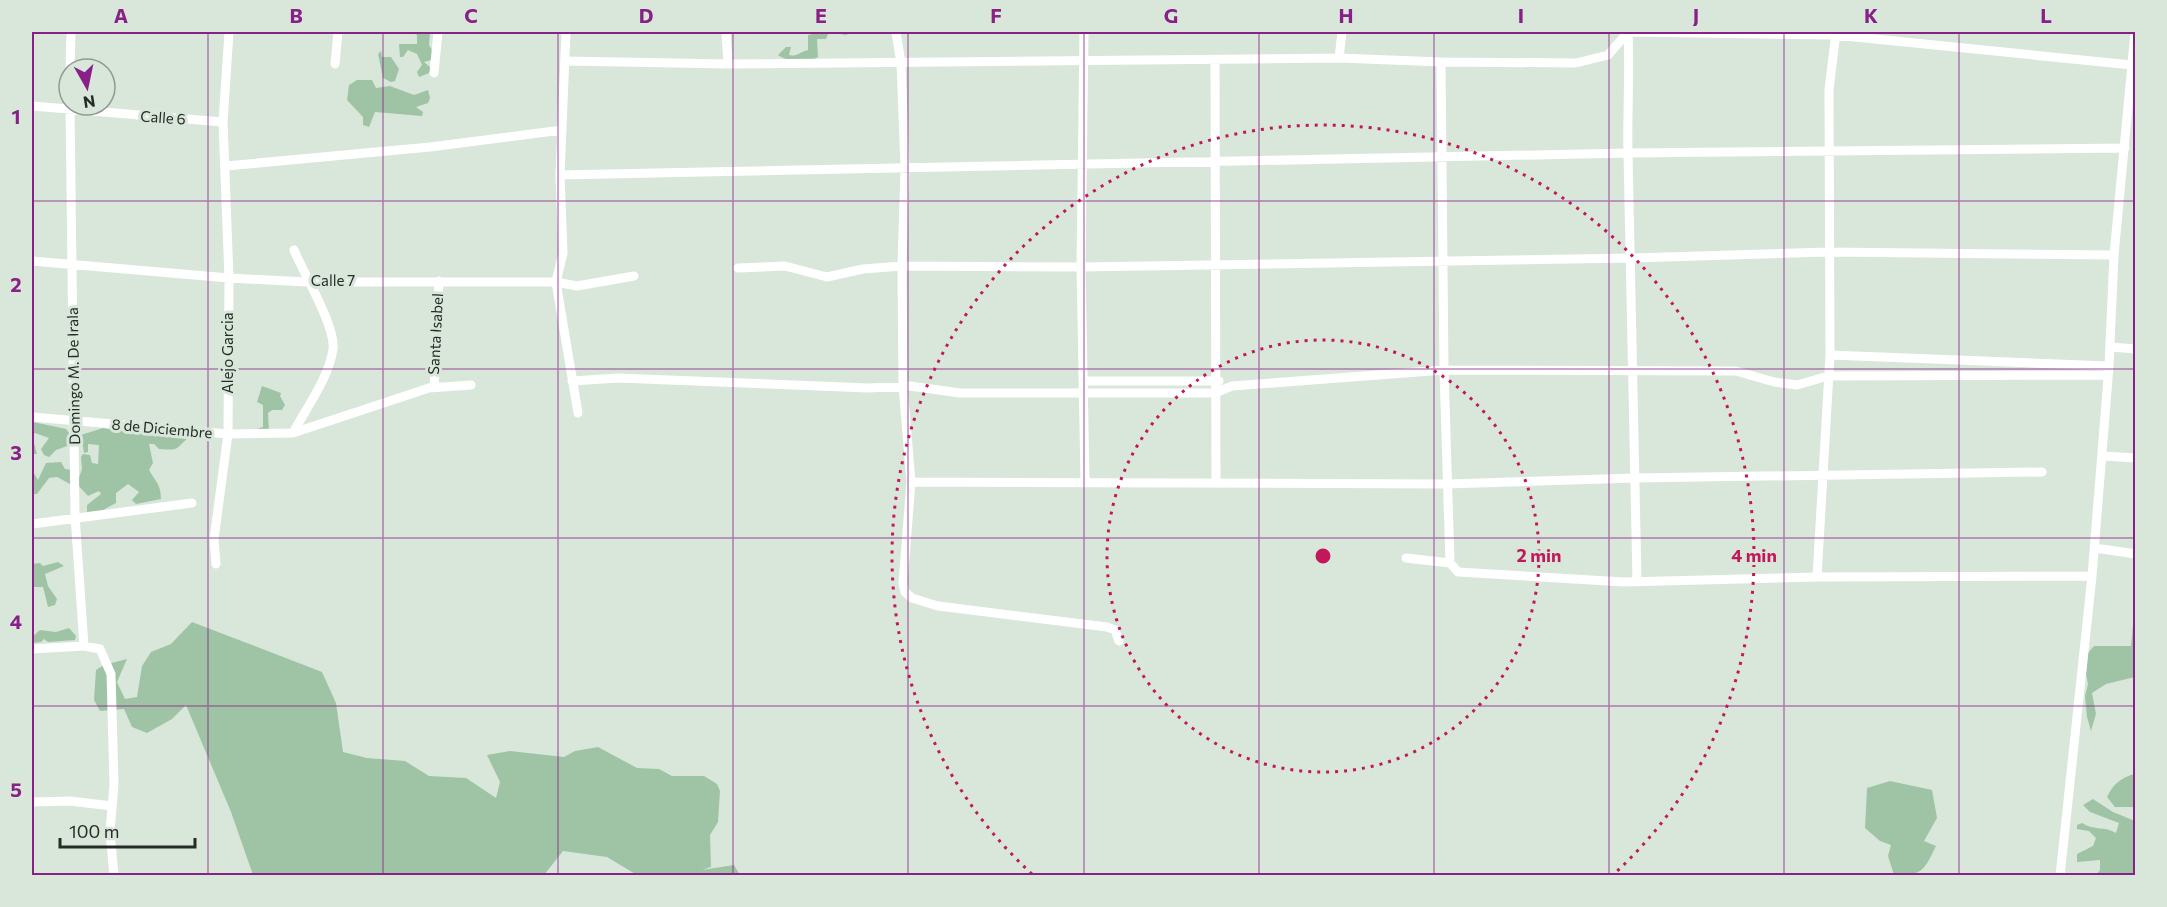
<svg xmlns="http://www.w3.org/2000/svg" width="2167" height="907" font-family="Commissioner,sans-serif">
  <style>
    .green { fill: #9fc4a5 }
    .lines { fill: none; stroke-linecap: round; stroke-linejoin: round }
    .street { stroke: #fff; stroke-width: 9 }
    .grid { fill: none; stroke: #892087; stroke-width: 1.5; stroke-opacity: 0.55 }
    .ring { fill: none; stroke: #c2185b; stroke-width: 3; stroke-dasharray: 3 6 }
    .labels { text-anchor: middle; stroke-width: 6; stroke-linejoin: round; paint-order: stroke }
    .street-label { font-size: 15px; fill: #252b26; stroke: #d8e7da }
    .centre { fill: #c2185b; stroke: #d8e7da; stroke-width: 3 }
    .ring-label { font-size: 18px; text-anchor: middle; font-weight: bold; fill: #c2185b; stroke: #d8e7da; stroke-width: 6; stroke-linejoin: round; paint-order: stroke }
    .neatline { fill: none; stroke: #892087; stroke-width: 2 }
    .grid-label { font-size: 20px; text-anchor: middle; font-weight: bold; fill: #892087 }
  </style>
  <rect width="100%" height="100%" fill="#d8e7da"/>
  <path class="green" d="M412 32H430L429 45 434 53 431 60 424 62 431 68 429 73 419 77 417 72 422 65 417 54 408 50 403 57H400L399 44H417V35Z
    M822 32H852L846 35 829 32 826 39H817L818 57C809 63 786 62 778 55L786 47H791L789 55C797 57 800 52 808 50V35Z
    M381 51 382 57H391L399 69 395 81 391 82 383 78 378 54Z
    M357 80H372L376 88 390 86 414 95 428 90 430 98 428 103 416 107 423 112 422 116 375 112 369 127 363 125V117L347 100 349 85Z
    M262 386 281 393 280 396 285 405 282 410H272L268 413 269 432 257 431V429L263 427V405L257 402Z
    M33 422 66 429 69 433 67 446 56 450 49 457 44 455 41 449 49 438 35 433 32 436 37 454H33L32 452Z
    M103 428C121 432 134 430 151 436L157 434 187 439C173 451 180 450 159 449L154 444H149L153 463 149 470C156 482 161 485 161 499L136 504 132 500 139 492 128 484 116 493V503L103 510 87 512V505L101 494 99 491 88 496 77 484 82 469 81 457 83 454 90 455 92 463 98 464 99 445 88 444V452L84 453 81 435Z
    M61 462 65 469 73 470 70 484 57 477 49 478 37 494H32V470L38 480 46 463Z
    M58 562 64 566 45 574 48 586 57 599 55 605 48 607 43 587H32V564L40 563 43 566Z
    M192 622 322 672 336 703 343 752 367 758 405 761 429 776 466 778 496 798 500 782 487 755 510 751 564 757 575 751 598 747 637 768 659 769 672 776H704L717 784 720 791 718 822 710 835 711 867 702 870 734 865 740 875H637L607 857 563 851 544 875H253L231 812 186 705 172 719 147 733 132 727 124 709 100 711 94 700 96 670 104 665 127 659 117 682 125 699 137 697 142 666 151 652 171 644Z
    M2133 624H2136L2135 677 2106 684 2092 693 2096 714 2091 731 2087 717 2085 696 2088 684 2086 674 2088 653 2094 646H2131Z
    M69 628 76 636 75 640 48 642 44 639 41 642 32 643V637L40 630 56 632Z
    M2135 774V807H2115L2107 797C2113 784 2122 777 2135 774Z
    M1890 781 1932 790 1937 818 1924 841 1936 846C1924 870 1923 876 1894 875L1888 856 1891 845 1880 841 1865 828 1867 788Z
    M2093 799 2113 812 2135 821V875H2096L2100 870V860L2077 862V854L2093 846 2096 838 2089 831 2077 829V825L2082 823C2094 831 2105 826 2116 833L2119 823 2090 812 2083 805Z"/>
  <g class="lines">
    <path class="street" d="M566 32 560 175 563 253 556 282 578 413
      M726 32 728 64
      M896 32 901 63 905 167 902 266 903 386 911 482 903 583 905 592 912 598 938 606 1107 627 1115 630 1119 641
      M1084 32 1081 267 1085 481
      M1628 32C1630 72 1627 113 1628 154 1631 297 1634 439 1637 581
      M1339 58 1342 32
      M1215 60 1216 483
      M565 61 728 64 1339 58 1441 62 1576 63 1608 55 1628 32 1835 35 2132 65
      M1441 62 1444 370 1736 371 1774 382 1797 385 1828 376 2108 375
      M335 64 338 32
      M70 69 71 32
      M434 73 438 32
      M70 105 75 516 84 646
      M32 106 223 122
      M226 166 430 147 562 130
      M560 175 1628 153 2125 148
      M32 261 229 278 307 282H556L577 286 634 276
      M738 268 785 266 827 277 863 269 902 266 1081 267 1632 258 1828 252 2114 255
      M2110 347 2136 349
      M1830 355 2109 366
      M572 381 618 378 868 388 910 386 960 393H1215L1232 386 1444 370 1450 563
      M1083 381H1219
      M434 387 439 281
      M32 417 228 434 293 433 429 388 471 385
      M293 433C306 408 329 378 333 349 336 327 303 272 294 250
      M2103 456 2136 458
      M911 482 1447 484 1635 478 2042 472
      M32 524 192 503
      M2095 548 2136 554
      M1406 558 1450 563 1458 572 1624 582 1817 577 2092 576
      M216 564 214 539 228 434 229 278 223 122 229 32
      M1817 577 1830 355 1829 90 1836 32
      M32 649 84 646 100 649 111 674 114 784 110 832 114 876
      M32 802 70 801 112 806
      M2060 876 2092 576 2109 366 2114 255 2135 32"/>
  </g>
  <path class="grid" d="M208 32V876M383 32V876M558 32V876M733 32V876M908 32V876M1084 32V876M1259 32V876M1434 32V876M1609 32V876M1784 32V876M1959 32V876M32 201H2136M32 369H2136M32 538H2136M32 706H2136"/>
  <g class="ring">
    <circle cx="1323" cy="556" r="216"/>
    <path d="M1032 874A431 431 0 1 1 1614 874"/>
  </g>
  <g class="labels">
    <g class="street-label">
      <text transform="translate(163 118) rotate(4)" y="5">Calle 6</text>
      <text x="333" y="286">Calle 7</text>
      <text transform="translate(436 334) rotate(-87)" y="5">Santa Isabel</text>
      <text transform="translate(228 353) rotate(-90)" y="5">Alejo Garcia</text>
      <text transform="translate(74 376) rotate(-91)" y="5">Domingo M. De Irala</text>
      <text transform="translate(162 429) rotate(5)" y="5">8 de Diciembre</text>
    </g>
  </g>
  <circle cx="1323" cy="556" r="9" class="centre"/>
  <g class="ring-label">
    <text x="1539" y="562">2 min</text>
    <text x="1754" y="562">4 min</text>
  </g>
  <rect width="2167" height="907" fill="none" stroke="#d8e7da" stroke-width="66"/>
  <g transform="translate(87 87) rotate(171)"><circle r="28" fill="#d8e7da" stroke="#909c92" stroke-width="1.5"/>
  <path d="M0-4.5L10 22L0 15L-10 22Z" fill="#892087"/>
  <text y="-9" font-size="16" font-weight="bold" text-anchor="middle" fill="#252b26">N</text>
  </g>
  <path d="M60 838v9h135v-9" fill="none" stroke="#252b26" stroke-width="3"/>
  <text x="69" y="838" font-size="18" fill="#252b26" stroke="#d8e7da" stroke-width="4.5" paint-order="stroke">100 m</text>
  <rect x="33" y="33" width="2101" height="841" class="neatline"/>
  <g class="grid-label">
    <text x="121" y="23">A</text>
    <text x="296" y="23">B</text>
    <text x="471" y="23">C</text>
    <text x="646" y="23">D</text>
    <text x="821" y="23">E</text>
    <text x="996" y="23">F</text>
    <text x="1171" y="23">G</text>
    <text x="1346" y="23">H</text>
    <text x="1521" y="23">I</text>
    <text x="1696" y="23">J</text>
    <text x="1871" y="23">K</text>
    <text x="2046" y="23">L</text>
    <text x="16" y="124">1</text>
    <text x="16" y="292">2</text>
    <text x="16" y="460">3</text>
    <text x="16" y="629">4</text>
    <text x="16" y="797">5</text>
  </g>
</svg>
